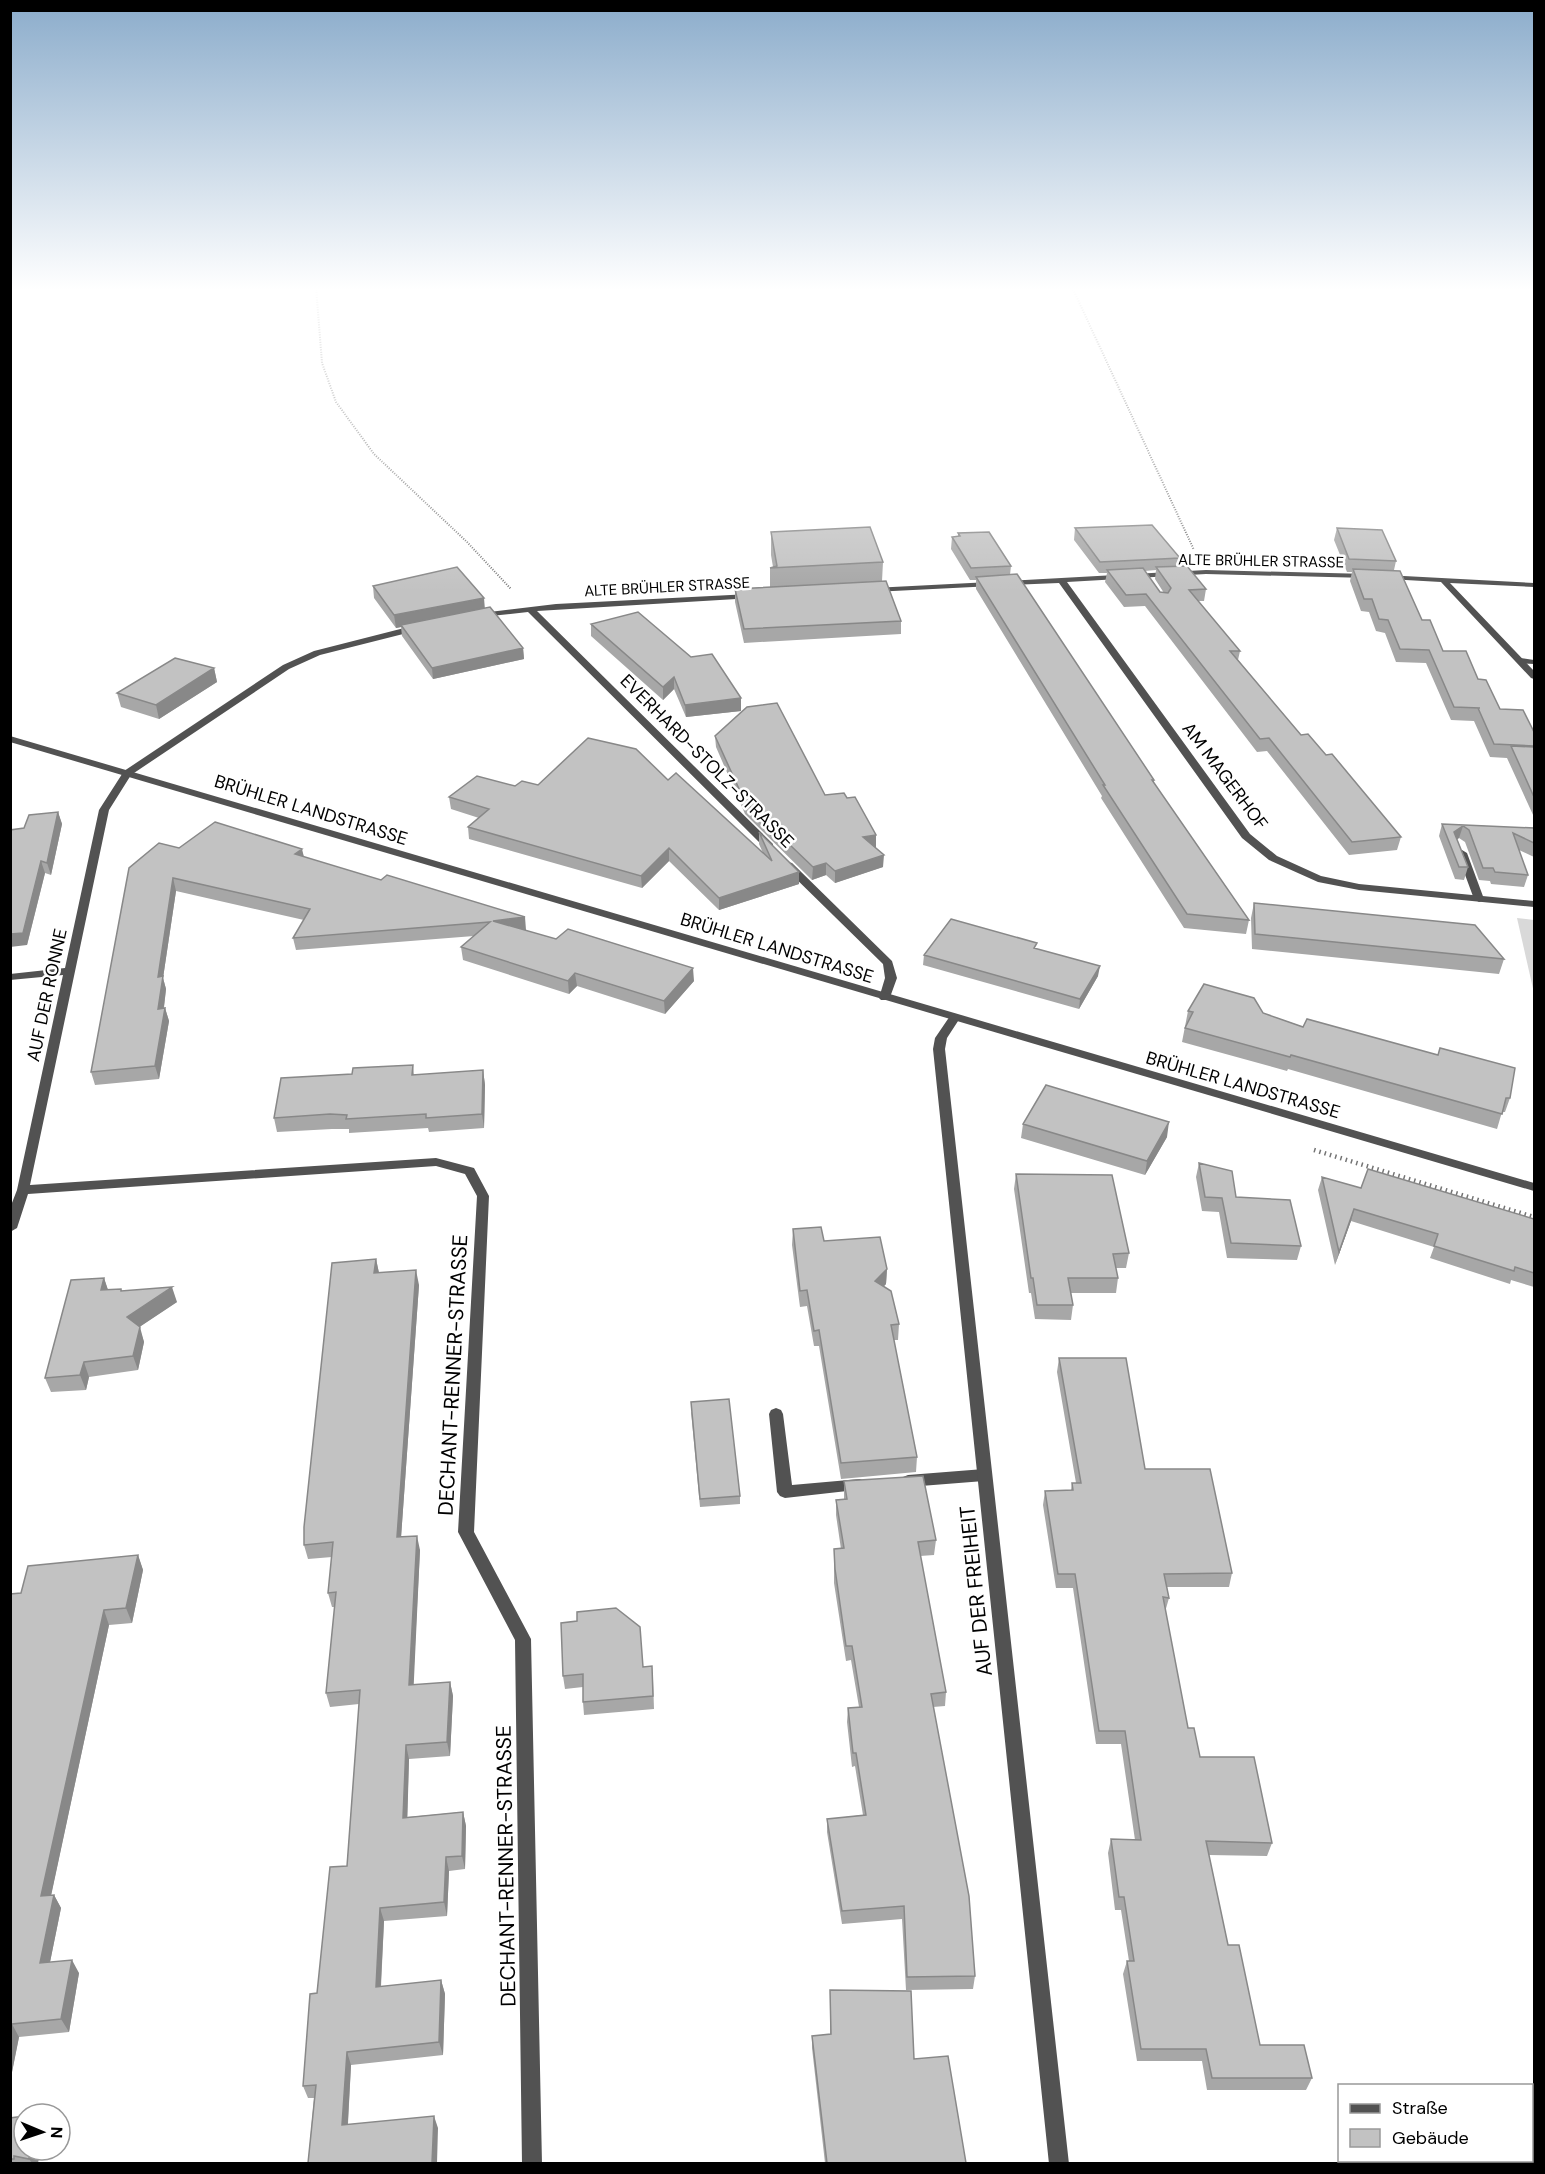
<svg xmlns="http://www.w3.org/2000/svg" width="1545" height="2174" font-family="'DM Sans',sans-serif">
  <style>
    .green { fill: #d9d9d9 }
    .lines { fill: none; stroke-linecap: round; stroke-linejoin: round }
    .path-far1 { stroke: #747474; stroke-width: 2; stroke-dasharray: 1 1.5; stroke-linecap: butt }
    .path { stroke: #747474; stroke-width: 4.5; stroke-dasharray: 1.5 4; stroke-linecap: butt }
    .service { fill: #525252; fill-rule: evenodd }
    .minor { fill: #525252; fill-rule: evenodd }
    .tertiary { fill: #525252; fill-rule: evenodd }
    .wall { fill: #a7a7a7; fill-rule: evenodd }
    .shaded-wall { fill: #888 }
    .building { fill: #c2c2c2; stroke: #888; stroke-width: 1.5 }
    .labels { text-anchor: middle; stroke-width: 5; stroke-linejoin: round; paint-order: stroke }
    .far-street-label { font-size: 15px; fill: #000; stroke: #fff }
    .street-label { font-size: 18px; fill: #000; stroke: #fff }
    .near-street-label { font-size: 21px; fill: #000; stroke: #fff }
  </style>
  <rect width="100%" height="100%" fill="#fff"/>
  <path class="green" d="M1517 918 1534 920V993Z"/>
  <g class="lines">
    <path class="path-far1" d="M316 287 322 363 336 402 374 454 467 542 511 589
      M1072 287 1194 550"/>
    <path class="path" d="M1314 1150 1534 1217"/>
    <path class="service" d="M1520 658 1534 660V664L1517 663V659Z
      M1462 850 1467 853 1484 899 1483 901 1479 902 1474 899 1457 853Z
      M776 1408 781 1410 783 1414 792 1485 860 1479 865 1481 868 1485 865 1489 785 1498 780 1496 777 1492 769 1414 771 1410Z
      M984 1469 989 1471 992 1475 989 1479 984 1481 908 1487 903 1485 900 1481 903 1477 908 1475Z"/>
    <path class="minor" d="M1206 570 1368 574 1372 576 1368 578 1206 574 1067 582 1250 834 1277 856 1321 876 1359 884 1534 901V907L1359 890 1318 882 1269 860 1242 838 1059 583 1007 585 1003 583 1007 581Z
      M1385 575 1534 583V587L1450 583 1534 671V679L1531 678 1441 582 1388 579 1384 577Z
      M990 582H993V586L873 592 869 590 873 588Z
      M750 594 754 596 753 598 537 611 773 844V848H765L528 612 481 617 477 615 481 613 556 604Z
      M416 625 420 628 419 630 320 655 289 669 131 775 109 810 30 1185 436 1158 474 1168 489 1196 474 1532 531 1639 542 2164H522L515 1640 458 1532 477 1196 465 1174 436 1166 28 1194 17 1228 10 1232V1208L17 1190 63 975 10 980V974L65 968 99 810 124 771 283 665 314 651Z
      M788 862 792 863 892 961 897 978 889 1000H881L879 998 885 978 883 964 784 867 783 865 784 863Z
      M954 1014 960 1018 947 1038 945 1049 1069 2164H1049L933 1049 935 1038 950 1016Z"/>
    <path class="tertiary" d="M10 736 1534 1183V1191L10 742Z"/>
  </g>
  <path class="wall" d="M1075 528 1180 558 1179 566 1206 589 1204 601H1198L1240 651 1238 660 1301 735 1326 755 1401 837 1397 850 1349 855 1267 751 1257 752 1145 606 1124 607 1105 582 1107 573H1099L1074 540ZM1156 570 1155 579 1164 593 1160 592 1145 571Z
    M1337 528 1396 561 1394 570 1422 620 1443 651 1478 679 1500 709 1534 732V817L1507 758 1490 757 1474 721 1451 720 1426 663 1396 662 1385 633 1376 631 1369 612 1361 611 1350 581 1352 572H1347L1334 540Z
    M771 532 883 562 882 581 901 621V634L744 643 735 602V589L770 587V568L773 567 771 555Z
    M958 533 1011 566 1010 575 1154 780V783L1249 920 1246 934 1184 928 1101 798 1102 796 976 589V580H970L951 549 952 537 958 536Z
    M373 586 485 608 523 648 524 659 433 679 402 636 401 627 396 628 374 598Z
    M591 624 691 657 741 698V711L686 717 674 689 663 700 591 636Z
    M214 668 217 682 159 719 121 707 117 693Z
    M715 736 825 795 876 847H875L883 867 835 883 826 875 812 880 745 814 716 747Z
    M668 780 763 853 759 844V832L799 872V884L719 910 669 861 642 888 469 839 468 827 479 818 451 809 449 797 515 786 538 785Z
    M58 812 62 824 51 875 45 873 27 945 24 828Z
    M1442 824 1534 828V857L1519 850 1528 875 1524 887 1491 884 1490 881 1479 880 1465 842 1459 838 1457 839 1468 867 1464 880 1455 879 1439 836Z
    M179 848 304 857 526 930H524L694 981 665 1014 577 986 569 994 463 960 461 947 474 936 296 950 293 938 304 920 176 891 163 978 166 989 164 1008H165L169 1021 159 1079 95 1085 91 1072Z
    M1254 903 1504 959 1499 974 1252 949 1251 918Z
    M924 955 1098 976 1079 1009 923 965Z
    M1188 1011 1263 1013 1510 1098 1505 1112H1502L1497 1129 1288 1069 1287 1071 1182 1042Z
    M413 1065 414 1075 483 1070 485 1085 484 1128 429 1132 428 1128 349 1133V1129H332L277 1132 274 1118 352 1074Z
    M1023 1124 1167 1137 1145 1175 1021 1138Z
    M1199 1163 1236 1197 1301 1246 1297 1260 1227 1258 1219 1212 1202 1211 1196 1177Z
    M1016 1174 1129 1253 1126 1268H1116L1118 1278 1116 1293H1071L1073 1305 1071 1320 1035 1319 1031 1293H1029L1014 1189Z
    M1322 1177 1361 1188 1534 1219V1287L1511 1280 1510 1284 1430 1258 1434 1247 1351 1221 1335 1265 1318 1190Z
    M793 1229 824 1241 887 1269 886 1284 884 1286 899 1324 898 1340H894L917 1457 916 1472 841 1479 819 1346H814L807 1306 800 1307 792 1245Z
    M376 1259 379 1273 419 1285 401 1537 420 1550 413 1685 450 1682 453 1696 450 1756 409 1759 407 1817 463 1812 466 1826 465 1869 449 1871 447 1916 384 1921 381 1987 441 1980 445 1994 443 2055 351 2065 348 2124 438 2128 308 2163 314 2098H308L303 2086 317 1993 347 1866 359 1704 330 1707 326 1693 335 1607H332L328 1593 332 1557 308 1559 304 1545Z
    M104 1278 108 1290 121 1289 122 1291 177 1302 139 1327 144 1342 138 1370 89 1377 86 1390 51 1392 45 1378Z
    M1059 1358 1145 1469 1232 1573 1229 1587H1167L1169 1598 1165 1612 1188 1728 1200 1757 1272 1843 1267 1856 1209 1855 1228 1945 1260 2045 1312 2078 1306 2090H1207L1202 2061H1137L1123 1974 1127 1961H1129L1121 1910H1115L1108 1853 1111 1839 1135 1840 1121 1744H1096L1073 1588H1056L1043 1505 1045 1491 1071 1490 1072 1483H1076L1057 1372Z
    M691 1411 740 1496V1504L700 1507Z
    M844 1481 936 1540 934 1555 920 1556 946 1692 945 1706 933 1707 975 1976 973 1989 906 1990 902 1919 842 1924 827 1832V1819L863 1815 855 1766 852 1767 847 1722 848 1708 859 1707 851 1660 846 1661 834 1583V1549H841L836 1515V1500H844Z
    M138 1555 143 1570 132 1623 109 1625 51 1895H54L61 1908 50 1962 79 1973 69 2032 19 2037 10 2082 21 1593Z
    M643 1667 653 1679 654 1709 584 1715 583 1702V1687L565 1689 563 1676Z
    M830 1990 914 2059 966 2163H825L812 2048V2036L830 2034Z
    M10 2118 38 2163H10Z"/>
  <path class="shaded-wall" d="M484 598 485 610 396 628 394 615Z
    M523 648 524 659 433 679 432 668Z
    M214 668 217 682 159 719 156 705Z
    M674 677V689L663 700V687Z
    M741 698V711L686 717 685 705Z
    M58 812 62 824 51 875 47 863Z
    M1463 826 1459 838 1451 844 1454 832Z
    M876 835V847L863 849V837Z
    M669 848V861L642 888 641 876Z
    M302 849 305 861 295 854Z
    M884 855 883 867 835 883V871Z
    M41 861 45 873 27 945 10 947V934Z
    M826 863V875L812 880 813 867Z
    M799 872V884L719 910V898Z
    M173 878 176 891 163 978 166 989 162 1022 158 1009V977Z
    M525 917 526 930 494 934 493 921Z
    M1100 966 1098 976 1079 1009 1080 999Z
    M693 968 694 981 665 1014 664 1001Z
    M575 973 577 986 569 994 568 981Z
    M165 1008 169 1021 159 1079 155 1066Z
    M483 1070 485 1085 484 1128 482 1114Z
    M1169 1122 1167 1137 1145 1175 1147 1161Z
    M1354 1209 1351 1221 1335 1265 1339 1252Z
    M376 1259 379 1273H374Z
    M887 1269 886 1284 874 1296 875 1281Z
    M416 1270 419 1285 400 1552 397 1537Z
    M104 1278 109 1293 101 1290Z
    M172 1287 177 1302 132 1332 127 1317Z
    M140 1327 144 1342 138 1370 133 1356Z
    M84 1362 89 1377 86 1390 80 1375Z
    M417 1536 420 1550 413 1700 409 1685Z
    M138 1555 143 1570 132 1623 126 1608Z
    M104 1610 109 1625 48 1910 41 1896Z
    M450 1682 453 1696 450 1756 447 1742Z
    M406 1745 409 1759 407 1832 403 1818Z
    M463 1812 466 1826 465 1869 462 1856Z
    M446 1857 449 1871 447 1916 444 1902Z
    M54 1895 61 1908 47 1977 40 1963Z
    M380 1908 384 1921 380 2000 376 1987Z
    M72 1960 79 1973 69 2032 61 2019Z
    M441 1980 445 1994 443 2055 439 2042Z
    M12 2024 19 2037 10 2082V2029Z
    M347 2052 351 2065 347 2137 342 2125Z
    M434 2116 438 2128 437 2163H432Z
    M30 2150H41L38 2163H32L29 2159Z"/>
  <path class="building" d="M1152 525 1180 558 1100 562 1075 528Z
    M870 527 883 562 770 568 777 566 771 532Z
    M1337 528 1382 530 1396 561 1349 559Z
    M989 532 1011 566 971 568 952 537 960 536 958 533Z
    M1187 566 1206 589 1189 590 1240 651H1230L1301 735 1308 734 1326 755 1332 754 1401 837 1352 842 1269 738 1260 739 1146 594 1126 595 1107 570 1143 568 1160 592 1168 593 1171 588 1156 567Z
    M457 567 484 598 394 615 373 586Z
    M1353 569 1400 571 1422 620H1430L1443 651H1466L1478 679 1486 680 1500 709 1523 710 1534 732V746L1494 744 1478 708H1480L1454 707 1429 650 1400 649 1388 620 1379 619 1372 599H1364Z
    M1017 574 1154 780H1152L1249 920 1187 914 1103 785H1105L976 577Z
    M886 581 901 621 744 629 735 589Z
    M490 607 523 648 432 668 401 625Z
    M638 612 691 657 712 654 741 698 685 705 674 677 663 687 591 624Z
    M175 658 214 668 156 705 117 693Z
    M777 703 825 795 844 793 847 798 855 797 876 835 863 837 884 855 835 871 826 863 813 867 745 802 715 736 747 707Z
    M588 738 636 749 668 780 676 773 772 861 759 832 799 872 719 898 669 848 641 876 468 827 489 809 449 797 477 776 515 786 522 781 538 785Z
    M1511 746 1534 747V797Z
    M58 812 47 863 41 861 23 933 10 934V830L24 828 29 815Z
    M215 822 302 849 295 854 381 880 387 875 525 917 493 921 556 939 568 929 693 968 664 1001 575 973 568 981 461 947 490 922 293 938 310 909 173 878 158 977 163 976 158 1009 165 1008 155 1066 91 1072 129 868 159 843 179 848Z
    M1442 824 1534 828V843L1513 833 1528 875 1495 872 1493 868H1483L1469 830 1463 826 1454 832 1468 867H1459Z
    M1254 903 1475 925 1504 959 1255 934Z
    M951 919 1037 943 1034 948 1100 966 1080 999 924 955Z
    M1204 984 1254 998 1263 1013 1303 1027 1307 1019 1438 1055 1440 1048 1515 1068 1510 1098H1506L1502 1114 1291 1055 1290 1057 1185 1028 1193 1012 1188 1011Z
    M413 1065 412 1075 483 1070 482 1114 426 1118V1114L346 1119 347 1115 330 1114 274 1118 281 1078 352 1074 353 1068Z
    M1046 1085 1169 1122 1147 1161 1023 1124Z
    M1199 1163 1232 1171 1236 1197 1290 1200 1301 1246 1231 1243 1222 1198 1205 1197Z
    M1368 1169 1534 1219V1273L1515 1267 1514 1271 1434 1246 1438 1234 1354 1209 1339 1252 1322 1177 1361 1188Z
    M1016 1174 1112 1175 1129 1253 1113 1254 1118 1278H1068L1073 1305H1037L1033 1278H1031Z
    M821 1227 824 1241 880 1237 887 1269 875 1281 891 1291 899 1324 891 1325 917 1457 841 1463 819 1330 814 1331 807 1290 800 1291 793 1229Z
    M376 1259 374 1273 416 1270 397 1537 417 1536 409 1685 450 1682 447 1742 406 1745 403 1818 463 1812 462 1856 446 1857 444 1902 380 1908 376 1987 441 1980 439 2042 347 2052 342 2125 434 2116 432 2163H308L316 2085 303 2086 310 1994 317 1993 330 1867 347 1866 360 1690 326 1693 336 1592 328 1593 333 1542 304 1545V1527L332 1263Z
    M104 1278 101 1290 121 1289V1291L172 1287 127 1317 140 1327 133 1356 84 1362 80 1375 45 1378 71 1280Z
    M1059 1358H1126L1145 1469H1210L1232 1573 1164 1574 1169 1598 1163 1597 1188 1728H1194L1200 1757H1254L1272 1843 1206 1841 1228 1945H1239L1260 2045H1304L1312 2078H1212L1206 2049H1141L1127 1961H1134L1124 1897H1119L1111 1839 1141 1840 1125 1731H1099L1075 1574H1058L1045 1491 1073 1490 1072 1483H1081Z
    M729 1399 740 1496 700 1499 691 1402Z
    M923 1476 936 1540 918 1542 946 1692 931 1694 969 1896 975 1976 907 1977 904 1906 842 1911 827 1819 866 1815 856 1753H853L848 1708 862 1707 852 1646H846L835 1569 834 1549 844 1548 836 1500 847 1499 844 1481Z
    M138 1555 126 1608 104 1610 41 1896 54 1895 40 1963 72 1960 61 2019 12 2024 10 2029V1594L21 1593 28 1566Z
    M616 1608 640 1627 643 1667 652 1666 653 1696 583 1702V1674L563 1676 561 1623 577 1621V1612Z
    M830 1990 911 1991 914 2059 948 2056 966 2163H827L812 2036 831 2034Z
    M24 2116V2150H30L29 2159 14 2156V2159H10V2118Z"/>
  <linearGradient id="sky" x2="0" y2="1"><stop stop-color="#8baccb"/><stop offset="0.49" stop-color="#fff"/><stop offset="1" stop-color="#fff" stop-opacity="0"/></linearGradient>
  <rect width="1545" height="591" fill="url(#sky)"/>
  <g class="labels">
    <g class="far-street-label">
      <text transform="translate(1261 561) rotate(1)" y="5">ALTE BRÜHLER STRASSE</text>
      <text transform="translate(667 587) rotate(-3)" y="5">ALTE BRÜHLER STRASSE</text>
    </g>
    <g class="street-label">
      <text transform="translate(707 761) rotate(45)" y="6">EVERHARD-STOLZ-STRASSE</text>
      <text transform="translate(1225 776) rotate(53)" y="6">AM MAGERHOF</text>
      <text transform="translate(311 810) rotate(17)" y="6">BRÜHLER LANDSTRASSE</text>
      <text transform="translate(777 948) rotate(17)" y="6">BRÜHLER LANDSTRASSE</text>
      <text transform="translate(47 995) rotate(-78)" y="6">AUF DER RONNE</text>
      <text transform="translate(1243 1085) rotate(16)" y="6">BRÜHLER LANDSTRASSE</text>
    </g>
    <g class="near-street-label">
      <text transform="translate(453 1375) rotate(-87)" y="7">DECHANT-RENNER-STRASSE</text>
      <text transform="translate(976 1591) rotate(-96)" y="7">AUF DER FREIHEIT</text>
      <text transform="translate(506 1866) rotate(-91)" y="7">DECHANT-RENNER-STRASSE</text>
    </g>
  </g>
  <rect width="1545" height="2174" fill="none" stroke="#000000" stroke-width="24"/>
  <rect x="1338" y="2084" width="195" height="78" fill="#ffffff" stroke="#999999" stroke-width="1.5"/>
  <rect x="1350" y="2104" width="30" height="9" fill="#525252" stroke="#999999" stroke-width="1.5"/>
  <text x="1392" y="2114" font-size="18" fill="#000000">Straße</text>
  <rect x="1350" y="2129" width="30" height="18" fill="#c2c2c2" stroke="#999999" stroke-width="1.5"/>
  <text x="1392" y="2144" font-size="18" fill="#000000">Gebäude</text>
  <g transform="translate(42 2132) rotate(92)"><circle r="28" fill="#ffffff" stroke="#999999" stroke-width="1.5"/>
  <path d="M0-4.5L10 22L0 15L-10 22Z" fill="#000000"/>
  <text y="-9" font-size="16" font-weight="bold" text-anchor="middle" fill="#000000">N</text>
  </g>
</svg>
